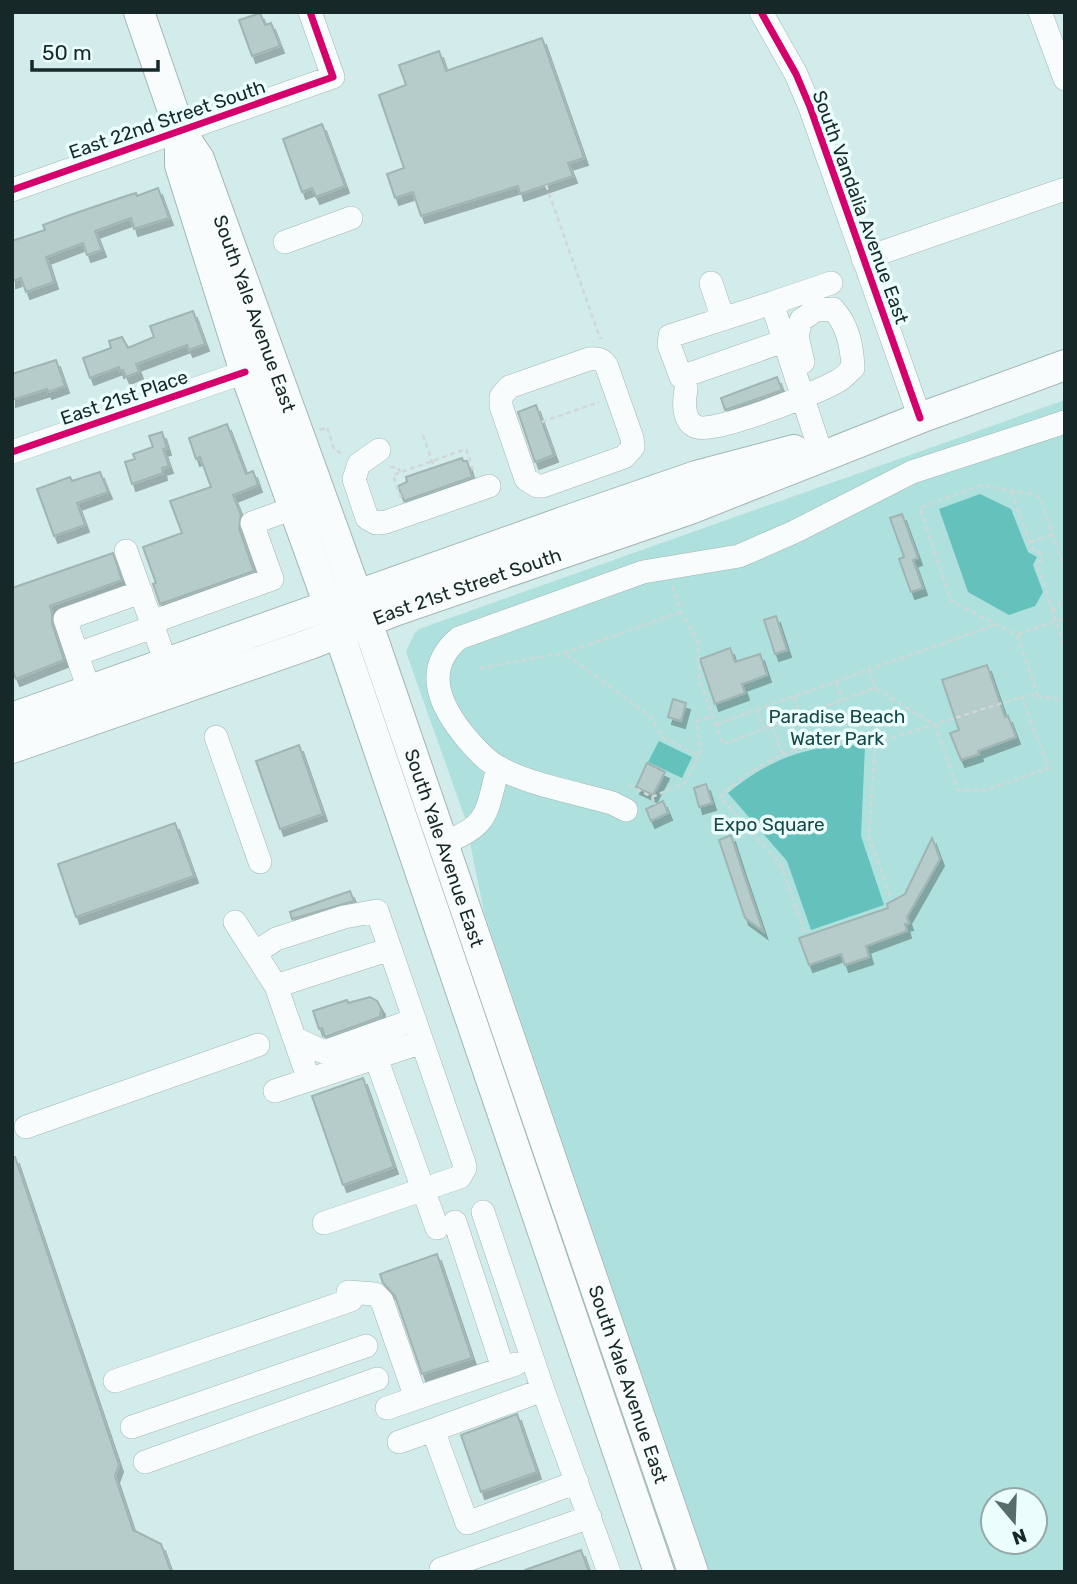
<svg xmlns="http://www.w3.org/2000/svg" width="1077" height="1584" font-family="Rubik,sans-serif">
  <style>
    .green { fill: #aee0dd; fill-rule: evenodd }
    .water { fill: #65c1bc }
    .building { fill: #b6ccca; stroke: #a0b4b2; stroke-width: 2; filter: url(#shadow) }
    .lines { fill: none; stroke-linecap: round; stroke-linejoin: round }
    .minor-casing { stroke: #a2b7b5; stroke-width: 24 }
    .major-casing { stroke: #a2b7b5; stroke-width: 32 }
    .path { stroke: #d0d8d7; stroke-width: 2.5; stroke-dasharray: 5 3.5; stroke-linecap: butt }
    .minor { stroke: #f8fcfc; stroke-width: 23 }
    .major { stroke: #f8fcfc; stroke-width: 30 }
    .cycleway-casing { stroke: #ebfefc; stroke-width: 11 }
    .cycleway { stroke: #d6006c; stroke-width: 7 }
    .labels { text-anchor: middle; stroke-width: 7; stroke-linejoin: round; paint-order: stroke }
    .street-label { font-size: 19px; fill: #162827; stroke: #ebfefc }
    .park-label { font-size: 19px; fill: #154846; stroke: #ebfefc }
  </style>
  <defs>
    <filter id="shadow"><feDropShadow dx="4" dy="7" stdDeviation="0" flood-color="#0004"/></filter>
  </defs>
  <rect width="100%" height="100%" fill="#d1ecea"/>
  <path class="green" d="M1065 400V1572H710L484 912 465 818 406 652 414 634 419 629ZM993 1500H1035V1542H993Z"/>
  <path class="water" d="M980 494 1011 509 1028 552 1037 557 1033 565 1043 592 1035 606 1009 615 968 592 939 509Z
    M659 741 692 757 682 778 648 762Z
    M848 745 865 746 861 836 884 905 811 930 787 861 728 793C766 762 799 748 848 745Z"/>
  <path class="building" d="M260 13 265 25 271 23 280 46 252 56 239 20Z
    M542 38 584 158 568 163 573 176 520 194 518 186 421 216 413 192 395 198 387 174 404 168 379 95 406 85 399 65 439 51 446 71Z
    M322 124 345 186 316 197 312 188 302 192 283 139Z
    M158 188 169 218 134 229 131 218 95 231 102 250 87 255 83 243 46 257 54 282 26 292 21 278 12 281V241L45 230 43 225 70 215 126 196 136 193 137 196Z
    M193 311 205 344 189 350 187 345 136 364 139 372 126 377 123 370 120 371 119 367 90 378 83 358 111 348 109 341 122 337 128 348 154 337 150 326Z
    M56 360 65 386 48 392 47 389 12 400V374Z
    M777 377 782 390 725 410 721 398Z
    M536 405 554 455 535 462 518 412Z
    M227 424 246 474 253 471 258 485 233 495 241 515 239 528 254 571 160 604 153 584 156 583 143 547 182 533 170 501 211 487 200 457 196 459 189 438Z
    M162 432 167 448 163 449 169 466 162 468 163 473 132 484 125 462 135 459 133 454 153 447 149 436Z
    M462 458 463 461H467L472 477 404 501 398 486 407 482 406 477Z
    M100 472 108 492 77 503 85 525 54 536 37 489 70 477 72 481Z
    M902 514 918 558 913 560 923 588 911 592 899 559 904 557 890 518Z
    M113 553 122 580 50 606 52 614V623L64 660 16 679 12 669V588Z
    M776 616 787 650 775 654 764 620Z
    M730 648 735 662 760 654 767 675 742 684 745 693 715 704 700 659Z
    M987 665 1005 717 1008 716 1016 737 978 751 979 754 961 760 950 733 959 730 942 680Z
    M673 699 686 703 681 721 668 717Z
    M299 745 323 814 280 829 256 761Z
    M647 763 665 772 653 795 636 787Z
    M706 784 712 803 699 807 694 788Z
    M663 801 668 813 651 821 646 809Z
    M175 823 194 876 76 917 58 864Z
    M731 835 742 869 763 931 745 918 719 840Z
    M932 838 940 859 907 917 909 923 905 924 907 931 866 946 869 957 845 965 841 954 809 965 799 938 888 908 887 904 905 894Z
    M350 891 354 901 292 919 290 912Z
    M370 997 377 1001 381 1008 380 1017 325 1037 322 1028 319 1029 313 1011 347 1000 348 1003Z
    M363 1078 394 1167 343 1185 312 1096Z
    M15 1157 119 1465 115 1476 133 1530 161 1544 171 1572H12V1158Z
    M437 1254 472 1358 422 1374 395 1296 383 1283 380 1274Z
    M517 1414 537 1472 481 1492 461 1435Z
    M581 1550 589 1572H525V1570Z"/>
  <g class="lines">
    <defs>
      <path id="minor" d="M761 12 796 74 810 107 920 418
        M1040 12 1065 79
        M12 190 333 77 310 12
        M285 242 351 218
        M863 259 1065 189
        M711 283 723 319
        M772 303 831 283
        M784 341 681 377 669 345 670 336 772 303 818 444
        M589 359C598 358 603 359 607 367L632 438 633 447 624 457 543 486H537L526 479 501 406V397L509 387Z
        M686 389C684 400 682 422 697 427 716 434 815 393 836 382 843 379 847 373 853 368 852 346 848 325 833 309L816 310 801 320 797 336 803 362
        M379 450 359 464 354 479 367 518 376 523 386 522 489 486
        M12 452 245 372
        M126 551 166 663
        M152 622 272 579 252 523 294 508
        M77 654 153 627
        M89 690 65 619 141 592
        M216 737 260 862
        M626 810 612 803C581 794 527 784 500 768 487 762 477 750 468 740 441 708 421 670 459 638L643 572 739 556 794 532 912 472 1065 422
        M443 843C490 826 486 812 498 768
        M235 922 276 986 309 1080
        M255 953 276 939 344 917 377 911 464 1163 465 1168 460 1177 324 1223
        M276 986 390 949
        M294 1038 324 1052 414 1020
        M376 1058 437 1228
        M275 1091 422 1042
        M26 1127 258 1045
        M483 1212 543 1390
        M455 1222 503 1368
        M348 1292 375 1294 382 1301 416 1398
        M115 1381 351 1300
        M387 1408 516 1364
        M132 1427 366 1346
        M399 1442 433 1430
        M145 1462 377 1379
        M577 1482 467 1523 433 1430 543 1390 609 1572
        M441 1569 590 1517"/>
      <g id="major">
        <path id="s1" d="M139 12 180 131 199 159 375 645 693 1572"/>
        <path d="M180 145V165L245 372 339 633 659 1572"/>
        <path d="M12 718 566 521 696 476 794 450"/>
        <path id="s2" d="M12 748 310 644 394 611 690 509 920 418 1065 365"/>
      </g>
    </defs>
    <use href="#minor" class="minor-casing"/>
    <use href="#major" class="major-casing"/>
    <path class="path" d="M546 185 600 338H602
      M542 422 599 402
      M320 430 327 427 334 449 341 453
      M423 435 434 467
      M390 467 398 468 400 472
      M1011 491 1032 549 1040 553 1042 558 1038 566 1053 612
      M401 498 393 475 466 449 473 470
      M1030 542 1053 534
      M672 586 681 612 698 642 699 679 723 744 875 688 935 725 958 790H985L1049 768 1021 697
      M1065 594 1053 612 1065 650
      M681 612 564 653 650 716 662 737 699 756
      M1018 634 1065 618
      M480 668 563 653
      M869 670 875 688
      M836 682 843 700
      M1038 696 1017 635 951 601 920 508 981 485 1035 495 1040 498 1065 570
      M794 697 801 715
      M757 709 764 728
      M789 719 800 748
      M716 724 997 624
      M772 725 782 754
      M875 743 1028 695 1065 700
      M629 785 652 797 655 805
      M652 797 685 783 701 751 696 721 712 716
      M804 932 781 865 720 797C763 756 814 735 875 743L869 837 890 896"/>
    <use href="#minor" class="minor"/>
    <use href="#major" class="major"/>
    <defs>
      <path id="cycleway" d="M761 12 796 74 810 107 920 418
        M12 190 333 77 310 12
        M12 452 245 372"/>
    </defs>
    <use href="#cycleway" class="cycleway-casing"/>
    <use href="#cycleway" class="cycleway"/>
  </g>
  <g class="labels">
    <g class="street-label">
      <text transform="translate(167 119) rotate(-19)" y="7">East 22nd Street South</text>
      <text transform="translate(861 207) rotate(70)" y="7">South Vandalia Avenue East</text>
      <text dy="7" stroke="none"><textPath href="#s1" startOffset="324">South Yale Avenue East</textPath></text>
      <text transform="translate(124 397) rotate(-19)" y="7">East 21st Place</text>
      <text dy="7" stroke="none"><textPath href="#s2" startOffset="483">East 21st Street South</textPath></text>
      <text dy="7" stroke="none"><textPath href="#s1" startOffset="891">South Yale Avenue East</textPath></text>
      <text dy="7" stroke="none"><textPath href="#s1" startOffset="1458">South Yale Avenue East</textPath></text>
    </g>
    <g class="park-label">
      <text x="837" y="723">Paradise Beach<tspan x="837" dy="22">Water Park</tspan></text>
      <text x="769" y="831">Expo Square</text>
    </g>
  </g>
  <rect width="1077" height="1584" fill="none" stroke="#162827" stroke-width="28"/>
  <g transform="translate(1014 1521) rotate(161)"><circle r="33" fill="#ebfefc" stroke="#96a8a7" stroke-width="2"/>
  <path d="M0-5L12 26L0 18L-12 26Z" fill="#576d6b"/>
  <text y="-10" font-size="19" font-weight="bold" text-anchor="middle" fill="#162827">N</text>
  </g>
  <path d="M32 60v10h126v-10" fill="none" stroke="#162827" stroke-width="3.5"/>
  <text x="42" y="60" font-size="21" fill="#162827" stroke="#ebfefc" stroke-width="5" paint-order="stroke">50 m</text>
</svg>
